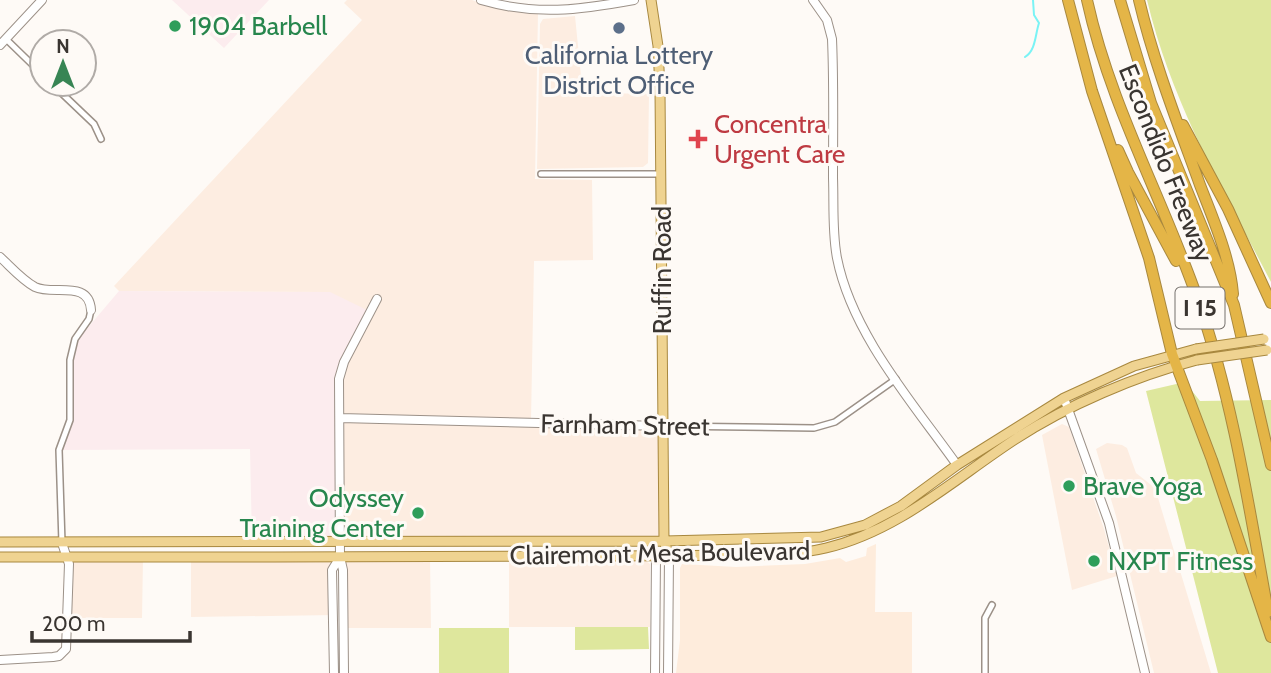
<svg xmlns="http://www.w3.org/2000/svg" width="1271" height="673" font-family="Cabin,sans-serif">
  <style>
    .commercial { fill: #fdede1 }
    .industrial { fill: #fcecee }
    .built { fill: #feecdc }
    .green { fill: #dee79d }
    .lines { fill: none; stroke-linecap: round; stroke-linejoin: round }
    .stream { stroke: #7af3f5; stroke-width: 2 }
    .street-casing { stroke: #9c9188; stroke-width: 8 }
    .secondary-casing { stroke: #9c9188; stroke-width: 10 }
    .primary-casing { stroke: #a8883f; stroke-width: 11 }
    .highway-casing { stroke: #a8883f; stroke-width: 12 }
    .street { stroke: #fff; stroke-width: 5 }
    .secondary { stroke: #fff; stroke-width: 8 }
    .primary { stroke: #efd391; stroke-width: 9 }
    .highway { stroke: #e4b547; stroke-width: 10 }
    .primary-bridge-casing { stroke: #a8883f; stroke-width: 11; stroke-linecap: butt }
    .primary-bridge { stroke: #efd391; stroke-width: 9 }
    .leisure-dot { fill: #2e9e5b; stroke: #fefaf6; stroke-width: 2.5 }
    .service-dot { fill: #5c6f8a; stroke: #fefaf6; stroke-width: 2.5 }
    .health-dot { fill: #e0444e; stroke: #fefaf6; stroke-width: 2.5 }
    .labels { text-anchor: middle; stroke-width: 6; stroke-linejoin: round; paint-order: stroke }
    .shield { fill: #fefaf6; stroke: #75706c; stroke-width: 2 }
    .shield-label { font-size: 24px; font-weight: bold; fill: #3a3531 }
    .leisure-label { font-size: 26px; fill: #27864d; stroke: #fefaf6; text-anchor: start }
    .service-label { font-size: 26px; fill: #4e5e75; stroke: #fefaf6 }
    .health-label { font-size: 26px; fill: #be3a42; stroke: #fefaf6; text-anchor: start }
    .street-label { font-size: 26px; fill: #3a3531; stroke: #fefaf6 }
  </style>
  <rect width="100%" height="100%" fill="#fefaf6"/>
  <path class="commercial" d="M347 0H472L488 6 538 13 535 179 592 180 593 260 534 261 531 420 659 427V539L338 540 330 292 119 291 114 286 362 20 344 3Z
    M575 16 583 96 605 93 649 94 648 163 643 167 537 169 540 24 543 19Z
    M1062 424 1069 427 1104 529 1117 576 1072 590 1042 435Z
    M1107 443 1122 445 1127 448 1136 473 1155 488 1211 673H1154L1116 516 1096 449Z
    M191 558H336L335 615 191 617Z
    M344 558H430L431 628H345Z
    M143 559 142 618H70L72 560Z
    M509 561H646L650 564V627H509Z"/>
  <path class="industrial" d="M172 0H269L224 48Z
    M119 291 330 292 369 311 339 368 338 540H252L250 449 59 450 68 417V351Z"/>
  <path class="built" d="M876 544 875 612H912V673H676L680 640V568L682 564 736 567 805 564 840 558 846 562 866 556 867 548Z"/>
  <path class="green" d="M1147 0H1271V282C1222 188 1172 104 1147 0Z
    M1185 382 1200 401 1271 400V673H1218L1146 391Z
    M575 627H648L649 649 575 650Z
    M439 628H509V673H439Z"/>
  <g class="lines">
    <path class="stream" d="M1025 57C1036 50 1035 35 1039 23L1034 15 1033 0"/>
    <defs>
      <path id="street" d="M6 39 42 74
        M52 84 94 124 101 139
        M541 174H661
        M663 426 814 428 835 422 896 379
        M62 543 59 450 70 420V360L75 339 89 319 91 310
        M985 673V618L992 605"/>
      <path id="secondary" d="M481 0C536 16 579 10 634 0
        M813 0 827 20 832 39C834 85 833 131 833 178 834 204 832 232 837 258 852 334 913 403 957 465
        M0 45 42 0
        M0 257C10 266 22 280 35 287 53 296 89 279 91 310
        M1064 398 1109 523 1145 673
        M340 418 663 426
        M0 660 53 657 59 656 66 649 69 564 62 543
        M334 673 332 570 340 557
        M344 673 343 570 340 557 339 379 344 362 377 299
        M655 673 656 556
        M668 673 669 556"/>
      <path id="primary" d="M651 0 658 46 660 91 664 541 669 556
        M0 542 664 541 821 537 865 525 901 506 957 465 1064 398 1134 366 1196 349
        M0 557C184 558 367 556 551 556 609 556 668 556 726 555 759 555 793 556 826 548 898 531 953 480 1014 440 1067 405 1136 376 1197 360"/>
      <path id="highway" d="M1068 0 1092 91 1149 258 1172 354 1212 460 1271 637
        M1087 0C1110 105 1163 199 1198 300 1233 401 1249 507 1268 612
        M1120 0 1151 103 1234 305 1271 465
        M1139 0C1154 63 1178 124 1200 185 1213 219 1230 257 1233 294
        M1183 125 1228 209 1271 303
        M1118 150 1128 172 1176 261"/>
    </defs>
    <use href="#street" class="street-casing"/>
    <use href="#secondary" class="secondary-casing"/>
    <use href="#primary" class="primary-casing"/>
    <use href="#highway" class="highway-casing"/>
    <use href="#street" class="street"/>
    <use href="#secondary" class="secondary"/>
    <use href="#primary" class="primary"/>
    <use href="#highway" class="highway"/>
    <defs>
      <path id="primary-bridge" d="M1196 349 1264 339
        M1197 360 1267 350"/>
    </defs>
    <use href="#primary-bridge" class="primary-bridge-casing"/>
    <use href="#primary-bridge" class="primary-bridge"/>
  </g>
  <g class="leisure-dot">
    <circle cx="175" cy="26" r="7"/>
    <circle cx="1069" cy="486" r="7"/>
    <circle cx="418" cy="513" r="7"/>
    <circle cx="1094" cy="561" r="7"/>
  </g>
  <circle class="service-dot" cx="619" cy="28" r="7"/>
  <path class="health-dot" d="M694.5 128.5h7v7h7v7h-7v7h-7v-7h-7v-7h7z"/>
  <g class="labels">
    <rect class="shield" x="1175.5" y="287.5" width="49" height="41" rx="5"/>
    <g class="shield-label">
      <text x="1200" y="316">I 15</text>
    </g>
    <g class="leisure-label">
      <text x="189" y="35">1904 Barbell</text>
      <text x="1083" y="495">Brave Yoga</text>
      <text x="404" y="507" text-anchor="end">Odyssey<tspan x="404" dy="30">Training Center</tspan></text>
      <text x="1108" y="570">NXPT Fitness</text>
    </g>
    <g class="service-label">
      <text x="619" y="64">California Lottery<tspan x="619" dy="30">District Office</tspan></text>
    </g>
    <g class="health-label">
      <text x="714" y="133">Concentra<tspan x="714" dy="30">Urgent Care</tspan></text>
    </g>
    <g class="street-label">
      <text transform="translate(1166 163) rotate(68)" y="9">Escondido Freeway</text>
      <text transform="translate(662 270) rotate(-90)" y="9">Ruffin Road</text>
      <text transform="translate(625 425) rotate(1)" y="9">Farnham Street</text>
      <text transform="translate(660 553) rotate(-1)" y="9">Clairemont Mesa Boulevard</text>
    </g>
  </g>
  <g transform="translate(63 63)"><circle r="33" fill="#fefaf6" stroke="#b0aba7" stroke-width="2"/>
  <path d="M0-5L12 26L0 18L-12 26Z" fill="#378554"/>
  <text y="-10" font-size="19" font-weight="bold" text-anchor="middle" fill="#3a3531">N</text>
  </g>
  <path d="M32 631v10h158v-10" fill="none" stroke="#3a3531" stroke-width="3.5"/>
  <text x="42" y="631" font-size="21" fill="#3a3531" stroke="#fefaf6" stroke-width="5" paint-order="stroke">200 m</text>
</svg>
